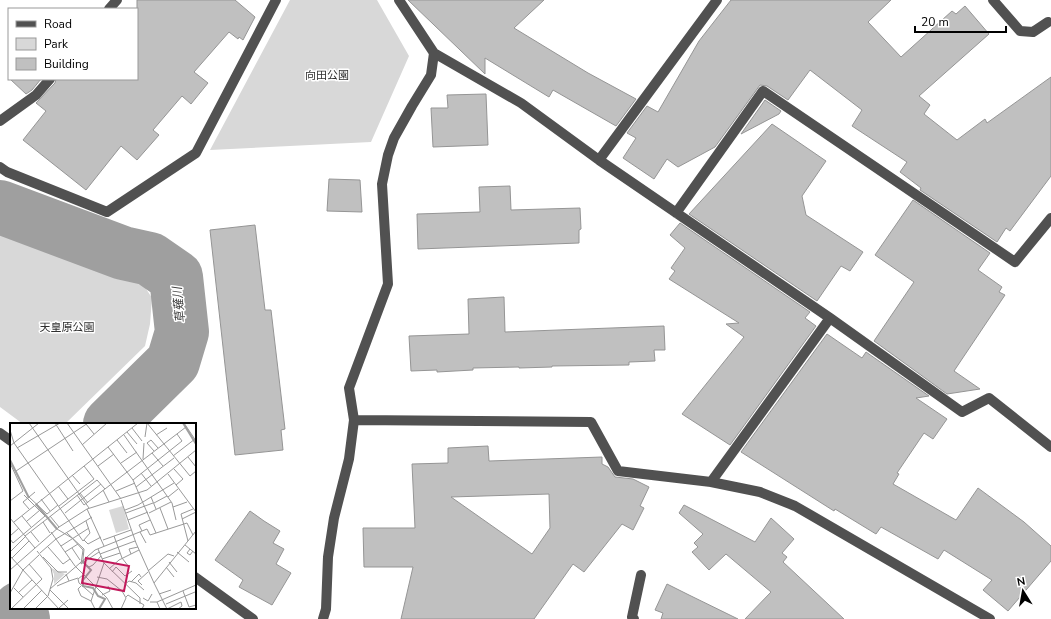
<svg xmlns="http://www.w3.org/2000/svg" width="1051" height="619" font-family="'Nunito Sans','Noto Sans JP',sans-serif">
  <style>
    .green { fill: #d8d8d8 }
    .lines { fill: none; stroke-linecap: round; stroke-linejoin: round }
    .river { stroke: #9f9f9f; stroke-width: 54 }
    .building { fill: #c0c0c0; stroke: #959595; fill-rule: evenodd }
    .minor { stroke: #515151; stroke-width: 10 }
    .labels { text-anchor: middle; stroke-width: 3; stroke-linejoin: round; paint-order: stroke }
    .park-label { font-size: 11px; fill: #2f2f2f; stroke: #fff }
    .water-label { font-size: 12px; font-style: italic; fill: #404040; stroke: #fff }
    .inset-river { fill: none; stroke: #9f9f9f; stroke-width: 2 }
    .inset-road { fill: none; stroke: #999; stroke-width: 1 }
    .view { fill: #c2185b; fill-opacity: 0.15; stroke: #c2185b; stroke-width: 2 }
    .inset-edge { fill: none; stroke: #000; stroke-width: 2 }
  </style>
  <rect width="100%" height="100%" fill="#fff"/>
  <path class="green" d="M290 0H377L409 56 371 142 210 150Z
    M0 230 143 284 152 298 150 324 145 346 65 424H23L0 407Z"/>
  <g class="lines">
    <path class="river" d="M0 207 123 253 150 259 176 277 182 332 173 362 110 424
      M20 608 23 619"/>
  </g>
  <path class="building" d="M137 0H235L255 17 243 40 239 37 238 39 229 32 194 72 208 83 191 104 182 96 153 130 159 135 137 160 121 146 86 190 23 140 46 111 36 103 55 83 56 79H137Z
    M408 0H544L514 28 588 73 636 99 616 126 553 90 549 97 485 58V74Z
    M731 0H891L868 22 901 57 952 11 956 14 965 6 989 34 919 96 930 105 924 114 957 140 985 119 987 123 1051 77V176L1010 231 1006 228 997 242 920 190 921 188 900 172 907 162 852 126 862 110 810 70 788 100 767 86 760 85 715 147 678 167 667 159 654 179 623 158 636 138 627 133 647 106 658 112 699 41Z
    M10 79H41L32 90 26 94Z
    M486 94 488 145 433 147 431 108H448L447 95Z
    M765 100 781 111 779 114 741 134Z
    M772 124 826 161 802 196 806 215 863 252 850 271 841 266 817 301 689 214Z
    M329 179 360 180 362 212 327 211Z
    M510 186 511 210 580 208 581 229 579 230V243L418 249 417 214 480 212 479 187Z
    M913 200 990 253 978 270 1002 287 999 292 1005 295 954 371 980 389 947 394 874 341 914 282 875 255Z
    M680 223 810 312 805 318 816 326 730 445 682 414 744 337 726 324 739 323 669 279 675 271 671 268 685 248 670 235Z
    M255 225 265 310H271L285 429 281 430 283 450 235 455 210 230Z
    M504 297 505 332 664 326 665 350H654L655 361 629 362V365L552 366V367L519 368V367L473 368V370L437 372V370L411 371 409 336 469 334 468 299Z
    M827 334 862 358 866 352 929 396 916 398 947 419 933 439 924 433 897 473 899 474 893 484 956 520 978 488 1024 522 1051 546V561L1008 611 983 590 992 580 944 550 938 559 881 527 876 534 835 509 834 511 741 452Z
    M488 446 489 461 602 457V464L608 467 615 477 633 479 649 487 640 506 644 508 633 530 622 524 584 572 573 564 534 619H401L413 567H364L363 528H415L412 464 448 463V448ZM549 494 550 528 532 554 451 497Z
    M684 505 755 542 771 518 794 539 782 553 787 557 783 562 844 619H745L771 592 726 554 709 570 692 552 698 547 694 543 703 534 679 513Z
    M250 511 264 521 280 531 273 543 284 549 276 564 291 573 272 605 239 587 243 580 215 560Z
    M667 584 689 595 738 619H661L663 613 655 610Z"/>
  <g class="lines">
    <path class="minor" d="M399 0 434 53 521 103 599 160 830 318 962 412 989 398 1051 447
      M993 0 1020 31 1033 32 1048 22
      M109 9 117 0
      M0 121 36 95 50 79
      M599 160 717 0
      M0 167 7 172 107 212 196 153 276 0
      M676 213 763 91 1015 262 1051 218
      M354 420 591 422 618 471 711 482 760 492 795 506 990 619
      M0 433 11 441
      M711 482 830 318
      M195 577 253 619
      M323 619 326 609 328 557 334 518 349 459 354 420 349 388 388 284 382 184 388 155 394 138 412 106 431 75 434 53
      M634 619 632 617 641 575"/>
  </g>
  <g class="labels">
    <g class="park-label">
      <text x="327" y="79">向田公園</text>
      <text x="67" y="331">天皇原公園</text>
    </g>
    <g class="water-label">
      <text transform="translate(179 305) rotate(-96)" y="4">草薙川</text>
    </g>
  </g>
  <g transform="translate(10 423)">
    <rect width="186" height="186" fill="#fff"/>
    <path d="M113 83 119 106 106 110 99 87ZM41 145 55 151 44 161V151Z" fill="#d8d8d8"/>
    <path class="inset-river" d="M173 0 186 21M0 37 19 75M26 81 47 106M72 138 81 147 73 157V163L83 165 88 173 95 176 89 186"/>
    <path class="inset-road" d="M19 0 79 85M45 0 63 28M57 0 111 76M137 0 180 53 186 48M174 0 186 18M76 1 84 11M122 5 132 18M0 7 4 20 73 118M117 9 127 21M114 12 162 80 166 97M146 12 157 5M135 14 137 0M107 17 117 30M72 22 97 0M0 23 29 0M98 24 123 57 146 110M7 25 50 0M144 28 137 20 141 17 148 25M142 30 153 43M163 33 185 16M178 34 186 44M133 36 134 20M0 40 13 68 0 78M111 40 127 29M88 43 104 31M164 46 173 56 166 62M6 48 78 0M131 50 141 63M158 51 186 89M62 52 70 61M123 57 172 18 167 11M48 63 58 76M126 64 164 35M93 67 99 79M106 68 125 60M25 69 19 74 37 91 48 82M70 70 78 80M67 72 74 82 176 4M141 74 146 86M158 74 168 66M18 75 13 79 19 86M31 76 40 88M111 77 126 120 144 160 186 108M144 80 157 73M49 83 84 56 74 43M163 84 177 79M150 85 158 106M77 86 94 123M115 87 128 82 164 60M55 90 91 61M116 90 143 80M139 90 161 79M12 93 21 104M40 93 49 104M0 95 25 125M172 96 186 89M118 97 138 89M17 98 30 87M4 99 128 0M33 99 40 110M47 106 62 115 73 127 71 141 89 129M132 108 129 102 140 97M21 109 29 119M41 109 65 143 97 175 103 186M130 109 136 120M57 110 74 126 73 136 75 142 79 144 83 142 91 133M0 113 9 105M15 113 87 57 95 66M104 113 112 135 119 144M0 116 3 120 35 93 14 72M74 117 78 121 91 114M93 117 121 107M73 118 80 110 76 98M178 118 171 91 183 86M175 122 186 131M51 123 79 105M38 124 53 141 60 136M62 125 70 137M88 126 94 140 130 175V181M180 126 177 130 180 132 183 128M0 129 16 113M55 129 68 121M167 129 179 139M30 130 46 116 82 94M90 131 125 118M121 131 119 126 128 124M0 133 49 186M33 134 48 149H57M2 135 19 118M92 136 110 130M159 139 167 149M156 144 164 154M99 146 109 137 129 127M0 147 49 104 77 86 137 67 186 27M138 148 158 131 164 133M102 149 106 144 115 153 122 148M56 151 59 158 68 155M73 152 68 156 69 160 83 172M87 154 97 156 112 168 116 175 111 186M121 159 129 151 131 154M144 160 157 186M115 161 119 158 126 160 134 167M132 162 128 158 138 149M47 163 59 158M71 163 68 166 71 173 81 178M4 165 13 174M40 166 85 127 137 106 140 112 177 100 183 112M40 167 59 186M173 168 179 184 186 182M0 170 13 147 29 132M8 170 22 157M149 171 161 167M92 172 100 168 98 163M116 174 118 172 134 182 132 186M133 175 138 178 142 171M140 179H147L150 186M147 179 186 162M156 181 185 169M49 185 58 177M1 186 32 156 19 141M13 186 32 167M25 186 38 173 43 156 41 145 27 128M85 186 81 178 94 140M157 186 171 179 172 183 168 186"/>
    <path class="view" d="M76 135 119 143 114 168 72 160Z"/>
    <rect width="186" height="186" class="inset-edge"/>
  </g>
  <rect x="8" y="8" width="130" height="72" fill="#ffffff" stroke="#999999"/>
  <rect x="16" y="21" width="20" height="6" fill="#515151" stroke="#999999"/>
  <text x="44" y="28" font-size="12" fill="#000000">Road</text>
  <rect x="16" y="38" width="20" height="12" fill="#d8d8d8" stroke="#999999"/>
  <text x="44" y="48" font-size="12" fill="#000000">Park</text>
  <rect x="16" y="58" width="20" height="12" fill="#c0c0c0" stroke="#999999"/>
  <text x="44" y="68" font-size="12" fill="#000000">Building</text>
  <g transform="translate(1023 591) rotate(349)" stroke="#ffffff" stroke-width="3" paint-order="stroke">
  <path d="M0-3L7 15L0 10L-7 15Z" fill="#000000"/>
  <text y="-6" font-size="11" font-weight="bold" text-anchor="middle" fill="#000000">N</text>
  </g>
  <path d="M915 26v6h91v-6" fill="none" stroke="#000000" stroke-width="2"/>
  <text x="921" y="26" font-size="12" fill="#000000" stroke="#ffffff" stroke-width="3" paint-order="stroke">20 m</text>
</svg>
